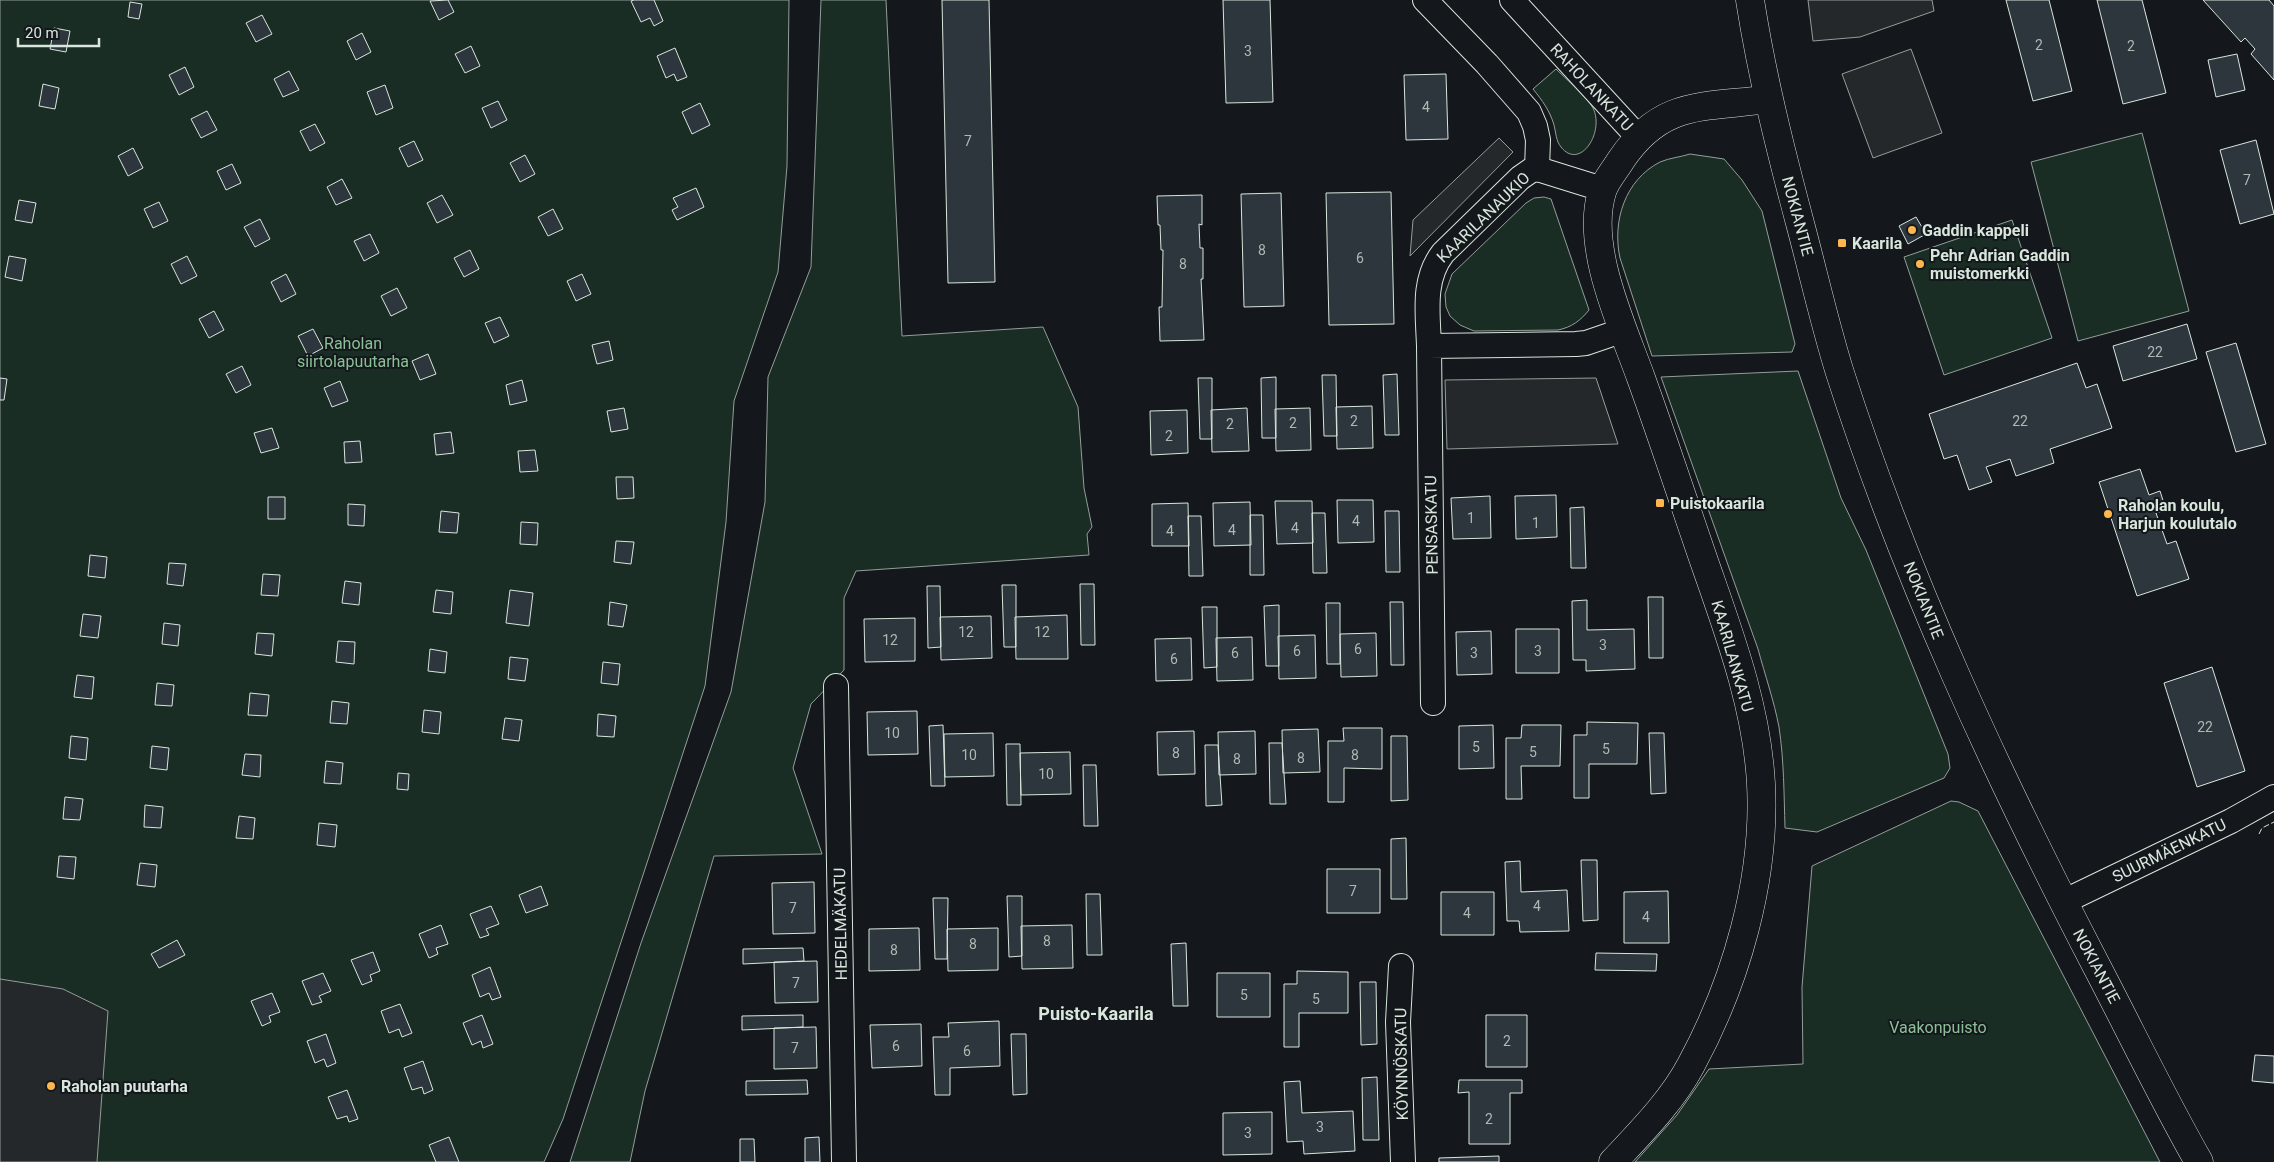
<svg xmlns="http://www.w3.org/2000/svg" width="2274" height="1162" font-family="Roboto,sans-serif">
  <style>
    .green { fill: #1a2d24; stroke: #939e99 }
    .parking { fill: #24282b; stroke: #939e99 }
    .building { fill: #2c363c; stroke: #d8e6dc }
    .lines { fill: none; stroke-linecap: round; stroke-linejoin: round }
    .street-casing { stroke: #d8e6dc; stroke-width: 26 }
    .secondary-casing { stroke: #d8e6dc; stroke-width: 29 }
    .street { stroke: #14181c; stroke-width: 24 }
    .secondary { stroke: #14181c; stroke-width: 28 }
    .fence { stroke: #d8e6dc; stroke-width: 1; stroke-dasharray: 6 2.5; stroke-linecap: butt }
    .poi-dot { fill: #ffb74d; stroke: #14181c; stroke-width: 2 }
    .labels { text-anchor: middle; stroke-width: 4; stroke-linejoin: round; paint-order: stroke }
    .number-label { font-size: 14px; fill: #adbab4 }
    .street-label { font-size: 16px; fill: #d8e6dc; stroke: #14181c }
    .poi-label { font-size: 16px; font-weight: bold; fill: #d8e6dc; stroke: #14181c; text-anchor: start }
    .park-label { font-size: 16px; fill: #8ac095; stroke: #14181c }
    .neighbourhood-label { font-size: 18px; font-weight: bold; fill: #d8e6dc; stroke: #14181c }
  </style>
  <rect width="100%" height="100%" fill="#14181c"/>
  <path class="green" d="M0 0H789L787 166 778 272 734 401 726 522 705 686 563 1119 544 1162H0Z
    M821 0H886L902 336 1043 327 1078 407 1084 488 1092 527 1087 534 1089 555 856 571 844 598V670L811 704 793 768 822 854 714 856 645 1091 630 1162H570L641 943 731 692 765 502 768 377 811 267Z
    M1556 69C1565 78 1587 97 1593 108 1605 132 1580 171 1561 147 1556 141 1556 133 1554 125 1550 111 1542 100 1533 89Z
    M2142 133 2189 311 2078 341 2031 162Z
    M1690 154 1724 159 1742 180 1762 211 1795 344 1792 352 1652 356 1620 258C1612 221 1625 180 1660 162 1669 158 1681 157 1690 154Z
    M1544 197 1551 199 1589 310C1580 321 1572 327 1558 330L1474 331 1460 325 1450 316 1446 307 1445 294 1452 274 1526 203 1534 198Z
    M2012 220 2052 338 1944 375 1904 257Z
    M1798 371 1841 498 1866 550 1948 754 1950 768 1944 778 1817 832 1785 828C1784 795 1784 760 1779 727 1774 701 1765 675 1758 649L1661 377Z
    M1951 801 1959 802 1978 811 2160 1162H1635L1677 1115 1709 1069 1803 1064 1802 987 1812 866Z"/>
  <path class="parking" d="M1808 0H1932L1934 11 1860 37 1813 41Z
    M1911 49 1942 133 1873 158 1842 74Z
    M1499 138 1513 152 1410 256 1413 220Z
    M1596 378 1618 444 1447 449 1445 380Z
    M0 979 63 989 108 1011 97 1162H0Z"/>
  <path class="building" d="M448 0 454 12 439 20 430 1Z
    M634 0H654L663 21 654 26 650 18 641 22 631 1Z
    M942 0H989L995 282 948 283Z
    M1223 0H1270L1273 102 1226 103Z
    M2006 0H2049L2072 91 2033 101Z
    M2097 0H2142L2166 93 2123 104Z
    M2203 0H2269L2274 6V80L2251 54 2255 49 2245 38 2241 42Z
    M130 2 142 4 139 19 128 17Z
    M262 15 272 34 256 42 246 23Z
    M54 28 70 31 66 52 50 49Z
    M362 33 371 52 356 60 347 41Z
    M471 46 480 66 465 73 455 54Z
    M675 48 687 77 677 81 674 74 666 78 657 56Z
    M2237 54 2245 90 2216 97 2208 60Z
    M185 67 194 87 179 95 169 75Z
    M289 71 299 90 283 97 274 79Z
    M1446 74 1448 139 1406 140 1404 75Z
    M43 84 59 88 55 109 39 106Z
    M385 85 393 108 376 115 367 92Z
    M498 101 507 120 491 128 482 108Z
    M700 103 710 125 692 134 682 112Z
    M207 111 217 130 201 138 191 119Z
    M315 124 325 143 310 151 300 131Z
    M2256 140 2274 214 2240 224 2220 150Z
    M414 141 423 160 408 167 399 148Z
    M133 148 143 168 128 176 118 156Z
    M525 155 535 174 520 182 510 163Z
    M232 164 241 183 226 190 217 171Z
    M342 179 352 198 336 205 327 187Z
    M696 188 704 207 677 220 672 210 678 207 673 198Z
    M1391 192 1394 324 1329 325 1326 193Z
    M1281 193 1284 306 1244 307 1241 194Z
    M442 195 453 215 437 223 427 203Z
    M1202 195V225L1199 224 1200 248H1203V279H1201L1204 340 1160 341 1159 307H1162L1163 250H1161L1160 225H1158L1157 196Z
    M19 200 36 203 32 223 15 220Z
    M159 202 168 221 153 228 144 209Z
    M553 209 563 229 548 236 538 217Z
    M1916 217 1926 234 1908 244 1899 226Z
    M260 219 270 239 255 247 244 227Z
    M370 234 379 253 364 261 354 241Z
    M470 250 479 269 464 277 454 258Z
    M9 256 26 259 22 281 5 277Z
    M187 256 197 276 181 284 171 264Z
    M286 274 296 294 281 302 271 282Z
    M582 274 591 294 576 301 567 281Z
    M397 288 407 308 391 316 381 296Z
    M214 311 224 330 209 338 199 319Z
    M500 317 509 336 494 343 485 323Z
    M2187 324 2197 359 2123 381 2113 346Z
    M313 329 323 348 308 356 298 336Z
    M609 341 613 360 597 364 592 345Z
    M2236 343 2266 444 2236 452 2206 352Z
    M428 354 436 374 420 380 412 361Z
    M2077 363 2086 388 2097 384 2112 428 2050 449 2054 463 2016 476 2010 459 1986 467 1992 482 1969 490 1957 455 1944 459 1929 414Z
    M242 366 251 385 236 393 226 374Z
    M1397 374 1399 435H1385L1383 375Z
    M1322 375H1336L1337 436H1324Z
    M1276 377V438H1262L1261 378Z
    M0 378 7 379 4 400H0Z
    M1198 378H1212V439H1200Z
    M522 380 527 401 510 405 506 385Z
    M340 381 348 401 332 407 324 388Z
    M1372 406 1373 448 1337 449 1336 407Z
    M624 408 628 429 611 432 607 411Z
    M1247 408 1249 451 1212 452 1211 410Z
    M1310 408 1311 450 1276 451 1275 409Z
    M1187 410 1188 453 1151 455 1150 411Z
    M272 428 279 448 261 453 254 433Z
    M451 432 454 453 436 455 434 434Z
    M360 441 362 462 345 463 344 442Z
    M535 450 538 471 520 472 518 451Z
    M2140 469 2149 495 2160 491 2166 510 2156 513 2167 544 2176 541 2189 579 2137 596 2099 482Z
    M616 477H633L634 498 617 499Z
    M1556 495 1557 537 1516 539 1515 496Z
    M1490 496 1491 538 1453 539 1451 498Z
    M268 497H285V519H268Z
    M1337 500H1373L1374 542 1338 543Z
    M1275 501H1312L1313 543 1277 544Z
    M1250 502 1251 545 1214 546 1213 503Z
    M1188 503 1189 546H1152V504Z
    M348 504 365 505 364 526 348 525Z
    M1584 507 1586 568H1571L1570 508Z
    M441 511 459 513 457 533 439 532Z
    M1385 511H1399L1400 572H1386Z
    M1312 513H1325L1327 573H1313Z
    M1250 515H1263L1264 575H1250Z
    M1188 516H1201L1203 576H1189Z
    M521 522 538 523 537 545 520 544Z
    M616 541 634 542 631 564 614 562Z
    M90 555 107 557 105 578 88 576Z
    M169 563 186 564 183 586 167 584Z
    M263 574 280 575 278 596 261 595Z
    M345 581 361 583 359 605 342 603Z
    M1080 584H1094L1095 645H1081Z
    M1002 585H1016V647H1004Z
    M927 586H940L941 647 928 648Z
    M436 590 453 592 451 614 433 612Z
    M510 590 533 593 529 626 506 623Z
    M1648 597H1663V658H1649Z
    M1587 600V630L1634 629 1635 669 1586 671V660H1573L1572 601Z
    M610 602 627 605 623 627 608 625Z
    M1390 602H1403L1404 665H1391Z
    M1326 603H1340V664H1327Z
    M1279 605V666H1266L1264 606Z
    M1202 607H1217V667L1204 668Z
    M83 614 101 616 98 638 80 636Z
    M1067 615 1068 659H1016L1015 617Z
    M991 616 992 658 941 660 940 617Z
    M915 618V661L865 662 864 619Z
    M164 623 180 625 178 646 162 644Z
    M1516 629H1559V673H1516Z
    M1491 631 1492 674 1457 675 1456 632Z
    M257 633 274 634 272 656 255 654Z
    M1376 633 1377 676 1341 677 1340 634Z
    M1315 635 1316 678 1279 679 1278 636Z
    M1252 637 1253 680 1217 681 1216 638Z
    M1191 638 1192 680 1156 681 1155 639Z
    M338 641 355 642 354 664 336 662Z
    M430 649 447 652 445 673 428 671Z
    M510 657 528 659 525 681 508 679Z
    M603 662 620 664 618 685 601 683Z
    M2212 667 2245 771 2197 787 2164 683Z
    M77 675 94 677 92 699 74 697Z
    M157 683 174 685 172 706 155 705Z
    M250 693 269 695 267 716 248 715Z
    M332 701 349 703 347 724 330 723Z
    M424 710 441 712 439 734 422 732Z
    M917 711 918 754 868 755 867 712Z
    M598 714 616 716 614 737 597 736Z
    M505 718 522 720 519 741 502 739Z
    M1587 722 1638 723 1637 764H1589V798H1574V735H1587Z
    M943 725 945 786H931L929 726Z
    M1493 725 1494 768 1459 769V726Z
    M1522 725H1561L1560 766H1521L1522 799H1506V738H1521Z
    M1343 728H1382V769L1344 768V802H1328V741H1344Z
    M1318 729 1320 772 1283 773 1282 730Z
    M1194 731 1195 774 1158 775 1157 732Z
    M1255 731 1256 774 1219 775 1218 732Z
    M993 733 994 776 945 777 944 734Z
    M1649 733H1664L1666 793 1651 794Z
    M71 736 88 738 86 760 69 758Z
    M1391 736H1407L1408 800 1391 801Z
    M1269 743H1282L1286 804H1270Z
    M1006 744H1020L1021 805H1007Z
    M1205 745H1218L1222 805 1206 806Z
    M152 746 169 748 167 770 150 768Z
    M1070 752 1071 794 1021 795 1020 753Z
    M245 754 261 755 260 777 242 775Z
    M326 761 343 763 341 784 324 783Z
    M1083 765H1096L1098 826H1084Z
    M398 773 409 774 408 790 397 789Z
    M65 797 83 799 80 820 63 819Z
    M145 805 163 807 161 828 144 827Z
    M239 816 255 818 253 839 236 838Z
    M319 823 337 825 335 847 317 845Z
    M1406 838 1407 899H1391V839Z
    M59 856 76 857 74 879 57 877Z
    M1581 860H1597L1598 920 1583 921Z
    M1520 861 1521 892 1567 890 1569 931 1520 932 1519 921H1507L1505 862Z
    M140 863 157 865 155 887 137 885Z
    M1327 869H1380V913H1327Z
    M814 882 815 933 773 934 772 883Z
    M541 886 548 905 526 913 519 895Z
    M1668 891 1669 943H1624V892Z
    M1441 892H1494V935H1441Z
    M1086 894H1100L1102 955H1087Z
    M1007 896H1022V956L1009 957Z
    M933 898H948L947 959H935Z
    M491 906 499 924 486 929 489 935 480 938 470 914Z
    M441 925 448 944 436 948 438 954 429 958 419 934Z
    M1072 925 1073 968 1022 969 1021 926Z
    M919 928 920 970 869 971V929Z
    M998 928V970L948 971 947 929Z
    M177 940 185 955 159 968 151 954Z
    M1186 943 1188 1006H1173L1171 944Z
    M803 948 804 961 743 964V949Z
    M373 952 380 971 370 975 372 981 362 985 351 960Z
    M1596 953 1657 954 1656 971 1595 970Z
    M817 961 818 1002 775 1003 774 962Z
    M490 967 501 997 492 1000 489 993 480 997 472 975Z
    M1297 971 1348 972V1013H1299V1047H1284V984H1297Z
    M323 973 331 991 319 996 322 1002 312 1005 302 981Z
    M1217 973H1270V1017H1217Z
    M1360 982H1376L1377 1044 1361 1045Z
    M272 993 280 1012 269 1016 271 1022 262 1026 251 1001Z
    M400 1004 412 1033 402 1037 399 1029 389 1033 381 1011Z
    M482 1015 493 1044 483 1048 481 1041 472 1045 463 1023Z
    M803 1015V1027L742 1030V1016Z
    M1486 1015H1527V1067H1486Z
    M999 1021 1000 1066 950 1068V1095H935L933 1037H949L948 1023Z
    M921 1024 922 1066 872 1068 870 1025Z
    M816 1027 817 1068 774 1069V1028Z
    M326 1034 336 1063 327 1067 324 1059 315 1063 307 1041Z
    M1011 1034H1026L1027 1094 1013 1095Z
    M2255 1055 2274 1056V1083L2252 1081Z
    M423 1061 433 1090 424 1094 422 1087 412 1090 404 1068Z
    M1377 1077 1379 1140H1363L1362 1078Z
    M807 1080 808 1094 746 1095V1081Z
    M1459 1080H1522V1093H1510V1144H1469V1092L1458 1093Z
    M1300 1081 1302 1113 1353 1111 1355 1151 1304 1154 1303 1141 1287 1142 1284 1082Z
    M347 1090 358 1119 349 1122 347 1116 337 1119 328 1097Z
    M1272 1112V1154L1223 1155V1113Z
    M449 1137 459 1162H436L429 1145Z
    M819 1137 820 1162H805V1138Z
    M740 1139H754L755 1162H740Z
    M1499 1156V1162H1439V1158Z"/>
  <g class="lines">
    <defs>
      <path id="street" d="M1425 0 1487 64 1529 112 1535 126 1538 140 1537 169
        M1512 0 1638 137
        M1602 189 1541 170 1533 169 1520 178 1443 253C1422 280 1428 314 1429 346L1576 344 1586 343 1624 330
        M1429 346 1433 703
        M836 686 844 1162
        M2063 902 2231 821 2274 797
        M1401 966 1398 1022 1403 1162"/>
      <path id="secondary" d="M1750 0C1762 77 1781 152 1801 227 1814 276 1825 325 1840 373 1906 579 1997 775 2097 967 2131 1032 2163 1099 2199 1162
        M1613 1162C1641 1132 1672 1101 1691 1065 1736 982 1766 879 1761 784 1757 707 1729 633 1704 561 1683 500 1663 439 1641 378 1622 325 1585 247 1602 192 1605 181 1615 170 1621 160 1662 99 1704 108 1769 99"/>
    </defs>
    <use href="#street" class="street-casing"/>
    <use href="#secondary" class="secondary-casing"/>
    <use href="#street" class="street"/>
    <use href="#secondary" class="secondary"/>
    <path class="fence" d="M2259 834 2262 828 2274 822"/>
  </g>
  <g class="poi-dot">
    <circle cx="1912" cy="230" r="5"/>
    <rect x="1837" y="238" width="10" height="10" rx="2.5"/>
    <circle cx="1920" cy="264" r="5"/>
    <rect x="1655" y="498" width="10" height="10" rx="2.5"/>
    <circle cx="2108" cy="514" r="5"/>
    <circle cx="51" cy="1086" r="5"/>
  </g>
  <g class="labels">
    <g class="number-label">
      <text x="2039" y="50">2</text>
      <text x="2131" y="51">2</text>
      <text x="1248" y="56">3</text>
      <text x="1426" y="112">4</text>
      <text x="968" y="146">7</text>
      <text x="2247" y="185">7</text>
      <text x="1262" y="255">8</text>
      <text x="1360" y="263">6</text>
      <text x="1183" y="269">8</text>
      <text x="2155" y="357">22</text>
      <text x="1354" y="426">2</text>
      <text x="2020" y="426">22</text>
      <text x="1293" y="428">2</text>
      <text x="1230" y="429">2</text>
      <text x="1169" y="441">2</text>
      <text x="1471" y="523">1</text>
      <text x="1356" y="526">4</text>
      <text x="1536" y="528">1</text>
      <text x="1295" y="533">4</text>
      <text x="1232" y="535">4</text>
      <text x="1170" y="536">4</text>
      <text x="966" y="637">12</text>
      <text x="1042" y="637">12</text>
      <text x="890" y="645">12</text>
      <text x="1603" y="650">3</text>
      <text x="1358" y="654">6</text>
      <text x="1297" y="656">6</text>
      <text x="1538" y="656">3</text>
      <text x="1235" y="658">6</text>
      <text x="1474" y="658">3</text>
      <text x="1174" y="664">6</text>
      <text x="2205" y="732">22</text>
      <text x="892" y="738">10</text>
      <text x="1476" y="752">5</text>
      <text x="1606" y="754">5</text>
      <text x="1533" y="757">5</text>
      <text x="1176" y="758">8</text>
      <text x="969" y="760">10</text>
      <text x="1355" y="760">8</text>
      <text x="1301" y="763">8</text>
      <text x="1237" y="764">8</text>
      <text x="1046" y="779">10</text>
      <text x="1353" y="896">7</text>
      <text x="1537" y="911">4</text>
      <text x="793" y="913">7</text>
      <text x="1467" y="918">4</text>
      <text x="1646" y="922">4</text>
      <text x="1047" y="946">8</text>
      <text x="973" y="949">8</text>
      <text x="894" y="955">8</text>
      <text x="796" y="988">7</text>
      <text x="1244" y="1000">5</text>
      <text x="1316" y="1004">5</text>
      <text x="1507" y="1046">2</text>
      <text x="896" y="1051">6</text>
      <text x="795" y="1053">7</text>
      <text x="967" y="1056">6</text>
      <text x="1489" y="1124">2</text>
      <text x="1320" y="1132">3</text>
      <text x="1248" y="1138">3</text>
    </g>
    <g class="street-label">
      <text transform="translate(1592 87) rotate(47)" y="6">RAHOLANKATU</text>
      <text transform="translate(1798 216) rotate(75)" y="6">NOKIANTIE</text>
      <text transform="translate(1483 217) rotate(-44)" y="6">KAARILANAUKIO</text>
      <text transform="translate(1431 525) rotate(-91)" y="6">PENSASKATU</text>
      <text transform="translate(1924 600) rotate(68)" y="6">NOKIANTIE</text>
      <text transform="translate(1733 656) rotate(74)" y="6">KAARILANKATU</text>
      <text transform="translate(2169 850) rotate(-26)" y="6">SUURMÄENKATU</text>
      <text transform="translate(840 924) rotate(-91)" y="6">HEDELMÄKATU</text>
      <text transform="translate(2097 966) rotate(62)" y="6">NOKIANTIE</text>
      <text transform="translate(1401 1064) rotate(-91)" y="6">KÖYNNÖSKATU</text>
    </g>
    <g class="poi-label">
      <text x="1922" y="236">Gaddin kappeli</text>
      <text x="1852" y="249">Kaarila</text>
      <text x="1930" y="261">Pehr Adrian Gaddin<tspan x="1930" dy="18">muistomerkki</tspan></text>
      <text x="1670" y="509">Puistokaarila</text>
      <text x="2118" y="511">Raholan koulu,<tspan x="2118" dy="18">Harjun koulutalo</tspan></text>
      <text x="61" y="1092">Raholan puutarha</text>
    </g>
    <g class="park-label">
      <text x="353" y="349">Raholan<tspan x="353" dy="18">siirtolapuutarha</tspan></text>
      <text x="1938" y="1033">Vaakonpuisto</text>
    </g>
    <g class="neighbourhood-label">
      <text x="1096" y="1020">Puisto-Kaarila</text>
    </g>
  </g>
  <path d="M18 38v8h81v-8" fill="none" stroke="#d8e6dc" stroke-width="2.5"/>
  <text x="25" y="38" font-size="15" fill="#d8e6dc" stroke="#14181c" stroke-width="4" paint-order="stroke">20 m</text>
</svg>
